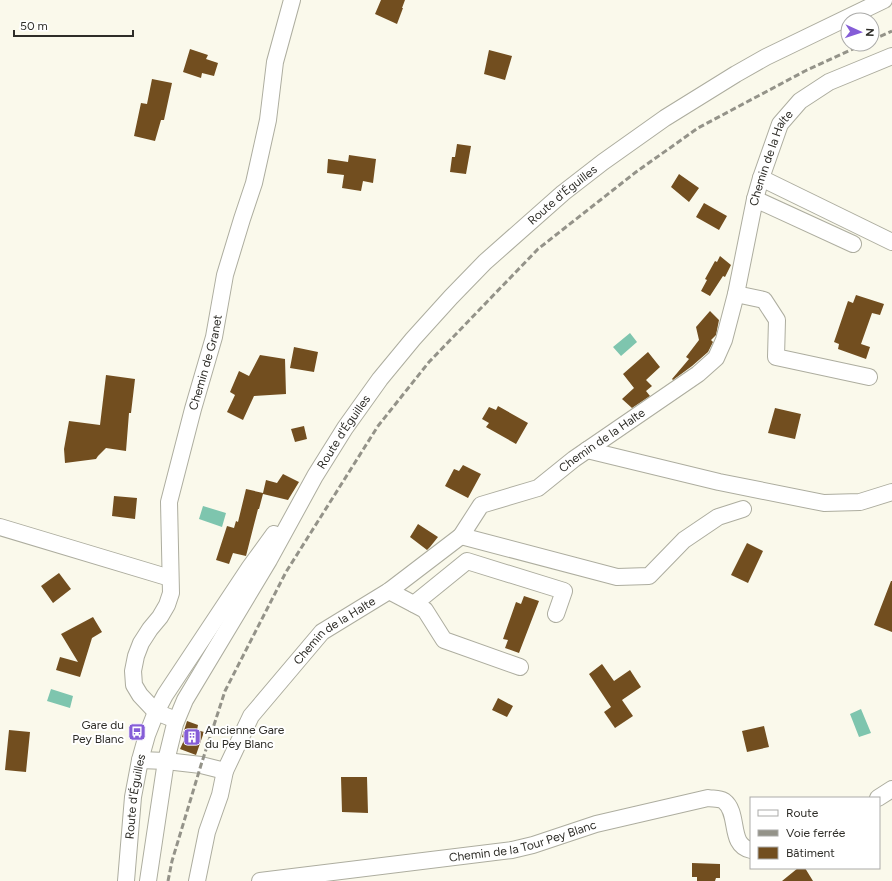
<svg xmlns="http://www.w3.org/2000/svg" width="892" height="881" font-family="Figtree,sans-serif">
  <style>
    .water { fill: #7ec5ae }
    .building { fill: #724e1f }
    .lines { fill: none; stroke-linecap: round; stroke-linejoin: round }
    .minor-casing { stroke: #adad9f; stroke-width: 18 }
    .minor { stroke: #fff; stroke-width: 16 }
    .rail { stroke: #949389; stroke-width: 3; stroke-dasharray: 6 3; stroke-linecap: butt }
    .labels { text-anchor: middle; stroke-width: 4; stroke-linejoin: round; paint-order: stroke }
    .street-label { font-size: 12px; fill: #2e2d28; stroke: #fff }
    .poi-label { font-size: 12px; fill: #2e2d28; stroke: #fff; text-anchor: end }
  </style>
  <rect width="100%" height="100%" fill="#faf9eb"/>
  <path class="water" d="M630 333 637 342 621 356 613 347Z
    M203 506 226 513 222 527 199 519Z
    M51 689 73 696 70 708 47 701Z
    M861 709 871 733 859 737 850 714Z"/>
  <path class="building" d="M381 0H405L402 8H403L397 24 375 14Z
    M190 49 208 55 206 59 218 63 214 76 202 73 201 78 183 72Z
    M489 50 512 56 505 80 484 74Z
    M152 79 172 83 164 120H161L155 141 134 136 141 103 147 104Z
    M457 144 471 146 466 174 450 172 452 157H455Z
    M349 155 376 159 373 183 363 181 361 191 342 188 344 175 327 173 328 159 348 162Z
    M679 174 699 188 689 202 671 187Z
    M704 203 727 216 719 230 696 217Z
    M720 256 731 265 725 277 723 276 710 296 701 291 707 280 705 279 715 261 717 262Z
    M856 295 884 304 880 315 872 313 861 344 870 347 866 359 838 349 839 344 834 342 848 301 853 303Z
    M710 311 719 320 716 335 711 340 713 342 708 352 692 366 673 380 672 379 689 359 686 357 699 340 696 327Z
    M294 347 318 352 314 372 290 368Z
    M648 352 660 367 646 380 652 386 646 391 650 396 632 408 622 399 634 388 623 374Z
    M260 355 285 359 286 394 254 396 243 420 227 412 235 395 230 392 239 371 249 376Z
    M106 375 135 379 131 413H129L126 451 106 448 98 456 96 459 65 463 64 449 69 421 100 425Z
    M498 406 528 423 516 444 486 427 489 423 482 419 489 407 496 410Z
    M775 408 801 414 795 439 768 433Z
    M304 426 307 439 295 442 291 429Z
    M463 465 481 474 468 498 445 486 454 469 459 471Z
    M283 474 299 482 288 500 263 494 259 509H258L246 556 233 553 229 564 216 560 227 526 234 528 236 521 238 522 246 489 263 493 266 480 277 483Z
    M114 496 137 498 135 519 112 516Z
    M418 524 438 537 430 547 427 550 410 537Z
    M747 543 763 551 748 583 731 575Z
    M59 573 71 589 53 603 41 586Z
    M891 581H892V632L874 625Z
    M524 596 539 601 519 653 505 648 508 640 503 639 516 602 521 604Z
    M93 617 102 632 92 638 80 677 56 670 60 657 78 662 61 634Z
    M602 664 614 681 630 670 641 687 622 700 633 716 615 728 604 712 611 707 589 674Z
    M498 698 513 706 507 717 492 710Z
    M187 721 198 725 197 730 204 732 196 755 180 749 185 738 182 737Z
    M764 726 769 747 747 752 742 731Z
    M9 730 30 732 26 772 5 770Z
    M341 777H367L368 813 342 812Z
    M692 863 720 864V878H716L715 881H697V877H692Z
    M798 868H805L813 881H782Z"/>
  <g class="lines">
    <defs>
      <g id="minor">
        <path d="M761 178 892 242"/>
        <path d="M755 199 853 244"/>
        <path d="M736 294 764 300 777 320 776 357 869 377"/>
        <path d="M587 450 719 482 824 503 860 502 892 492"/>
        <path d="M0 527 170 578"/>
        <path d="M461 536 617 577 649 576 684 540 718 517 743 509"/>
        <path d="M389 591 425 610 444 640 520 667"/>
        <path d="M414 604 467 561 564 591 556 614"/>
        <path id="s1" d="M176 720 156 712 140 695 134 685 133 671 136 656 141 643 150 629 160 617 167 605 171 593 169 502 193 409 214 337 225 275 242 219 254 183 268 120 275 62 292 0"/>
        <path d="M140 760 166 761 201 765 225 771"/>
        <path d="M878 798 892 789"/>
        <path id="s2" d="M126 881 133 797 140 760 147 735 156 712 165 695 250 567 274 534"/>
        <path id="s3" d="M148 881 166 761 175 724 185 700 269 560 315 476 345 428 380 379 413 339 451 297 485 262 563 193 603 162 665 118 736 74 766 57 884 0"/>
        <path id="s4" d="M197 881 207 832 220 795 225 771 251 716 322 632 389 591 461 536 481 505 538 488 574 459 698 374 716 358 724 340 736 294 755 199 761 178 780 124 800 101 829 82 892 56"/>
        <path id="s5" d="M260 881 512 850 533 845 596 824 708 798C713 799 719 798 724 801 740 813 728 846 751 850"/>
      </g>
    </defs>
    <use href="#minor" class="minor-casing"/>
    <use href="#minor" class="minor"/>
    <path class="rail" d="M872 40 892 31
      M168 881 172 861 201 765 225 691 286 572 378 426 429 362 538 249 636 172 698 128 805 71 864 44"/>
  </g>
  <defs>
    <symbol id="bus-square" viewBox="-11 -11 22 22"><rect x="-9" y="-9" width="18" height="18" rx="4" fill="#855dd7" stroke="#fff"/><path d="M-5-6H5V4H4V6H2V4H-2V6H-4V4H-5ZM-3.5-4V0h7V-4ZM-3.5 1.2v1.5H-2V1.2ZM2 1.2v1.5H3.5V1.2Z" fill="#fff"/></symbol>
    <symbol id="building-square" viewBox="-11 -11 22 22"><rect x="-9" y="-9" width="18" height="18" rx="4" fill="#855dd7" stroke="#fff"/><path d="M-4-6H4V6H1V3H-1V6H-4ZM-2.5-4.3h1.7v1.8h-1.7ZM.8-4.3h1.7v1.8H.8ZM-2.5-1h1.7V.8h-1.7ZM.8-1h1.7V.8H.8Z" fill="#fff"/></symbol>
  </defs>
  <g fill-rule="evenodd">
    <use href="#bus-square" x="127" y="722" width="20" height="20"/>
    <use href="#building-square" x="182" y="727" width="20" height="20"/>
  </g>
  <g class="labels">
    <g class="street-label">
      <text dy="4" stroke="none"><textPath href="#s4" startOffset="979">Chemin de la Halte</textPath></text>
      <text dy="4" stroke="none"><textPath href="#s3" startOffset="821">Route d'Éguilles</textPath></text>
      <text dy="4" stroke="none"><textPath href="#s1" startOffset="394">Chemin de Granet</textPath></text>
      <text dy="4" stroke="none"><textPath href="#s3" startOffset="497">Route d'Éguilles</textPath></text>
      <text dy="4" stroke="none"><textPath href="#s4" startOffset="630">Chemin de la Halte</textPath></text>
      <text dy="4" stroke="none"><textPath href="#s4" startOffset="295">Chemin de la Halte</textPath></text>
      <text dy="4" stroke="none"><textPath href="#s2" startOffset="85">Route d'Éguilles</textPath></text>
      <text dy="4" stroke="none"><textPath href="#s5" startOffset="266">Chemin de la Tour Pey Blanc</textPath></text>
    </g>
    <g class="poi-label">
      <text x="124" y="729">Gare du<tspan x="124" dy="14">Pey Blanc</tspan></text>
      <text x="205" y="734" text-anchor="start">Ancienne Gare<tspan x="205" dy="14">du Pey Blanc</tspan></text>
    </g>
  </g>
  <rect x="750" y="797" width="130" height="72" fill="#ffffff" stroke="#ababa9"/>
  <rect x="758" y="810" width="20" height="6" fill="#ffffff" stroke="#ababa9"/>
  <text x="786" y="817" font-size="12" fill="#2e2d28">Route</text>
  <rect x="758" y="830" width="20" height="6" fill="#949389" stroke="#ababa9"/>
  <text x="786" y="837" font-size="12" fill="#2e2d28">Voie ferrée</text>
  <rect x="758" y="847" width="20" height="12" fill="#724e1f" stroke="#ababa9"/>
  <text x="786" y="857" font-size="12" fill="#2e2d28">Bâtiment</text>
  <g transform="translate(860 32) rotate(93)"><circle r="19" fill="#ffffff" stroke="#ababa9"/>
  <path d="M0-3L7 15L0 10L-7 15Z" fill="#855dd7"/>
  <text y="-6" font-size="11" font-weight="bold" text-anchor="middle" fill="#2e2d28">N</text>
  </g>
  <path d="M14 30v6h119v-6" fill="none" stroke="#2e2d28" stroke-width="2"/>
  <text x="20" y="30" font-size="12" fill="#2e2d28" stroke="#ffffff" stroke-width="3" paint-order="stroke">50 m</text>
</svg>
